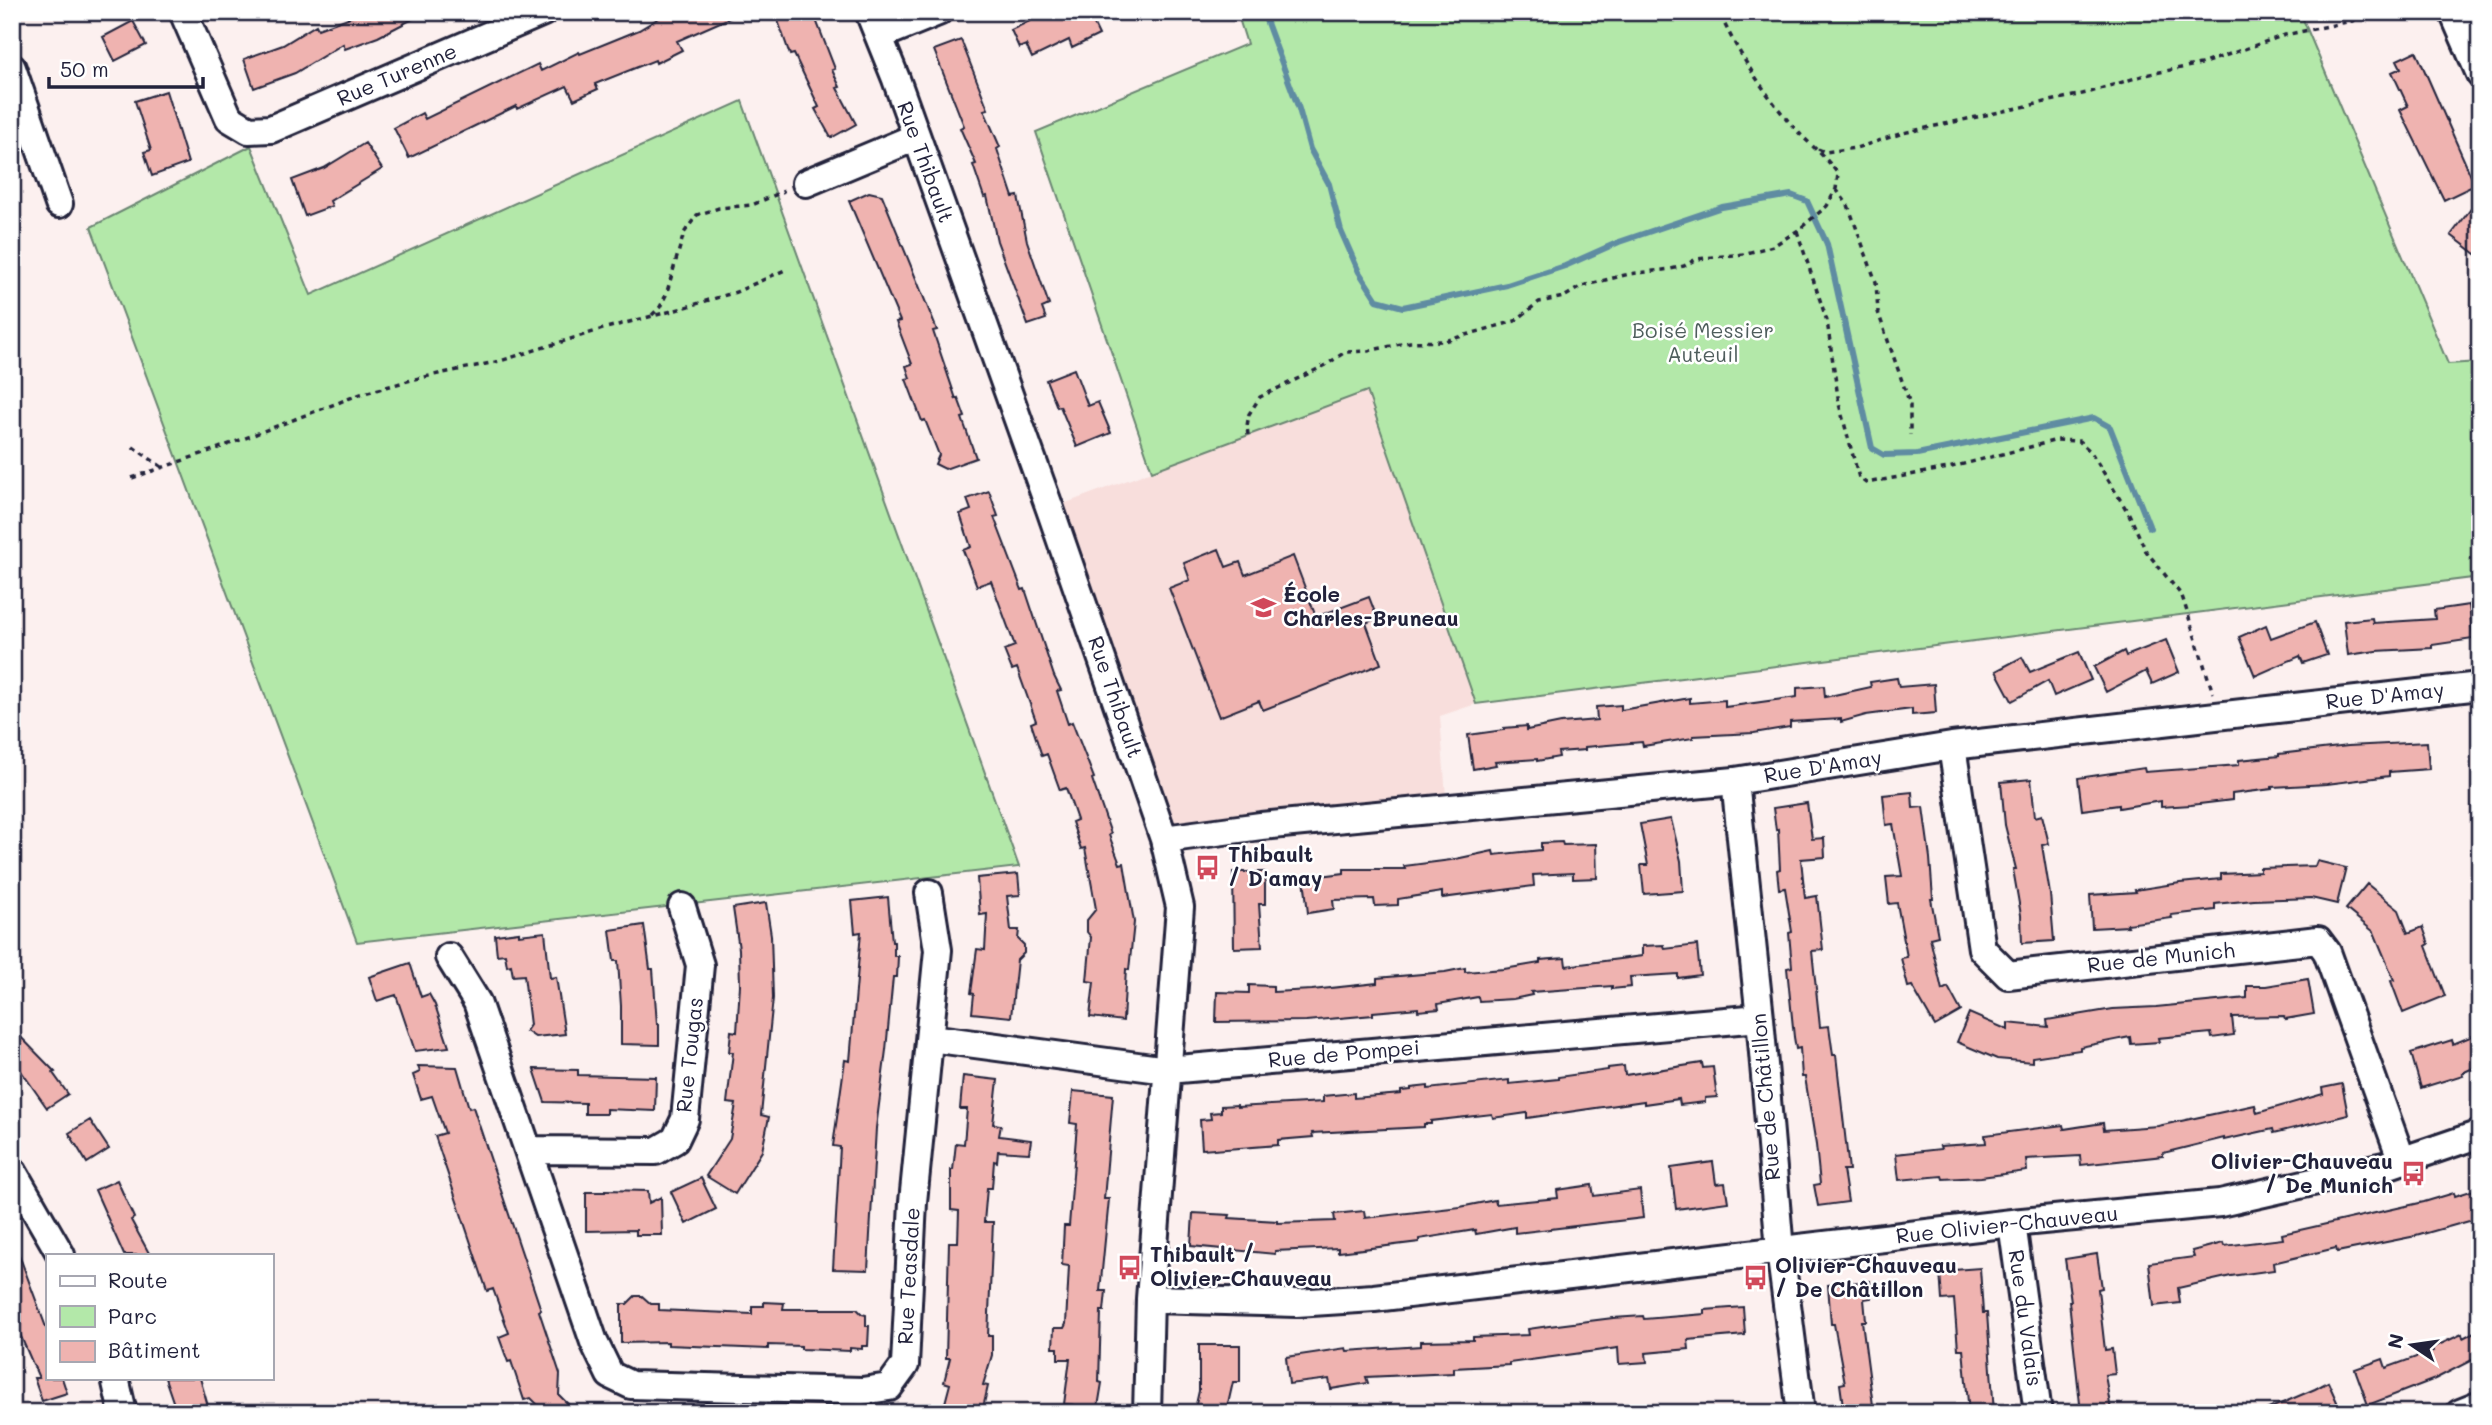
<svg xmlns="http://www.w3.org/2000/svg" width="2492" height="1425" font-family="Mali,sans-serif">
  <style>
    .built { fill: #f8dedc }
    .green { fill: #b3e8a9; stroke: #6a8572; stroke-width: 2 }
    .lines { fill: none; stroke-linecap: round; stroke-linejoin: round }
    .stream { stroke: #5f8ca2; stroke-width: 6 }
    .building { fill: #efb3b0; stroke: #22223b; stroke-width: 2 }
    .minor-casing { stroke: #22223b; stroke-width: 32 }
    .path { stroke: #22223b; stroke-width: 3.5; stroke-dasharray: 5 5; stroke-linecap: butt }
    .minor { stroke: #fff; stroke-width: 26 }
    .labels { text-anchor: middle; stroke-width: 5; stroke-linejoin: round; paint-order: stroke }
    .street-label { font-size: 21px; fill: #22223b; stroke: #fff }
    .park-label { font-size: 21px; fill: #4e5d5c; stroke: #fff }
    .poi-label { font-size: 21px; font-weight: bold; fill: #22223b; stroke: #fff; text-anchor: start }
  </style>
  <rect width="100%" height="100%" fill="#fcf0ef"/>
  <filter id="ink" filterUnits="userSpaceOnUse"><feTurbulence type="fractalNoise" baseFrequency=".0143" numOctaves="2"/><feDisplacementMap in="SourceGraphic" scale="14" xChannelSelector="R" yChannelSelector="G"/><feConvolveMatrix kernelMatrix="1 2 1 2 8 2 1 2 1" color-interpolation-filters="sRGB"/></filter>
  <g filter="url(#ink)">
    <path class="built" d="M1367 391 1476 704 1440 716 1447 810 1164 839 1050 509Z"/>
    <path class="green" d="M1237 12H2300L2448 364 2480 362V577L1476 704 1367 391 1152 471 1036 132 1247 44Z
      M742 101 1019 867 357 942 91 227 251 146 311 295Z"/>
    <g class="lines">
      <path class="stream" d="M1263 12 1299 109 1310 149 1329 184 1341 231 1359 272 1377 300 1403 307 1507 285 1565 266 1619 242 1722 207 1791 195 1807 201 1827 244 1872 448 1884 455 1917 454 2094 418 2110 427 2150 528"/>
    </g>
    <path class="building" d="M364 12H426L378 37 345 49 343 44 295 73 254 88 244 59 283 45 316 25 318 29Z
      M669 12H743L677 41 682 50 656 63 655 60 595 84 598 89 574 100 567 86 517 109 516 106 409 158 394 128 422 113 425 119 538 64 541 71 579 52 580 54 639 30Z
      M775 12H813L835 69 832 70 840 87 837 88 856 124 831 138 815 109 819 107 794 54 790 55Z
      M1061 12H1088L1099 35 1072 48 1069 40 1032 58 1026 45 1019 48 1011 30 1042 15 1045 20Z
      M133 21 146 45 115 61 103 37Z
      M961 40 988 109 984 110 1000 147 997 149 1013 197 1018 196 1027 241 1049 305 1042 308 1046 319 1028 325 997 241 987 196 984 197 973 165 976 164 960 128 964 126 934 50Z
      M2416 51 2475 185 2444 200 2400 110 2408 106 2392 72 2401 68 2397 60Z
      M166 91 188 163 152 176 144 152 151 150 135 101Z
      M365 143 382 169 330 201 332 206 305 216 292 180 324 168Z
      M869 192 882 195 937 330 933 331 956 399 958 398 965 417 962 418 976 458 945 469 935 464 939 455 925 420 922 421 906 379 910 378 906 366 912 364 896 322 900 321 849 201Z
      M2480 197V257L2451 235Z
      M1074 369 1088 406 1098 402 1111 433 1077 447 1060 406 1057 407 1046 380Z
      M989 491 998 516 994 517 1022 590 1025 589 1054 676 1061 690 1057 691 1068 724 1072 722 1094 778 1092 779 1111 834 1109 835 1120 864 1124 863 1134 922 1129 970 1126 969 1123 1021 1090 1017 1094 982 1087 981 1091 937 1087 932V920L1096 909 1085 848 1081 849 1072 822 1077 820 1066 788 1060 790 1047 754 1042 756 1031 723 1036 721 1017 668 1012 670 1004 650 1015 646 991 581 977 586 963 550 971 547 960 514 971 510 967 499Z
      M1219 549 1226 567 1240 562 1245 575 1293 556 1316 617 1369 597 1377 618 1366 623 1381 664 1263 710 1259 701 1219 717 1169 588 1190 580 1184 563Z
      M2469 605 2473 639 2432 645V648L2376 651 2348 655 2344 621 2372 618 2373 623 2435 619 2434 610Z
      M2315 622 2327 655 2303 663 2300 656 2255 676 2239 637 2266 625 2271 638Z
      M2166 640 2179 672 2152 684 2146 671 2106 692 2094 667 2124 651 2126 656Z
      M2079 652 2091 680 2054 696 2048 681 2012 701 1996 671 2022 657 2030 672Z
      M1897 678 1899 687 1934 684 1936 713 1912 715V709L1866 715 1841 722V719L1790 722V727L1754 733 1693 736V738L1643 746 1642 742 1585 747V750L1558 752 1559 757 1537 761V759L1495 762 1496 765 1473 769 1468 735 1504 730V728L1527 726V730L1561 723 1597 720 1596 707 1621 705V710L1690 698V703L1725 700V707L1797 697V688L1824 686 1825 697 1871 687 1870 682Z
      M2427 742 2429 769 2389 772V776L2327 784 2272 787V789L2232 794V800L2191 805 2161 807V801L2119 808V805L2082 810 2078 778 2144 768 2145 772 2239 765V760L2279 756V754L2348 746Z
      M2031 779 2035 817 2042 815 2049 844 2042 845 2050 894 2054 941 2022 943 2021 915 2013 869H2016L2005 825 2001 782Z
      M1912 792 1913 808 1923 807 1930 858 1933 899H1931L1938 936 1930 938 1942 990 1948 987 1961 1011 1935 1026 1912 986 1908 987 1901 958 1907 957 1897 903 1889 904 1886 877 1902 876 1893 824 1886 825 1883 795Z
      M1807 803 1812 839 1824 838 1825 857 1801 859 1805 898 1817 896 1823 950 1812 951 1820 1027 1829 1026 1833 1055H1836L1849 1170H1843L1848 1202 1818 1206 1814 1185 1820 1184 1816 1145 1805 1077H1802L1800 1048 1796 1049 1794 1037 1787 968 1792 967 1789 933 1792 932 1785 888 1779 889 1777 870 1780 869 1778 829 1776 830 1773 808Z
      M1671 819 1681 861 1683 891 1644 894 1641 865H1648L1640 824Z
      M1562 842 1563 845 1596 844 1597 878 1573 879V873L1533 875 1534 886 1442 898V892L1398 899V905L1375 906 1374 899 1333 900 1334 909 1308 913 1304 878 1344 873V869H1405L1404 866 1451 860 1493 851 1494 855 1541 850V843Z
      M2317 861 2346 868 2337 904 2311 898 2254 900 2215 904V910L2171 915 2172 918 2127 924 2128 926 2092 928 2090 895 2136 892 2135 890 2180 883 2221 879V874L2260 872V868L2315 866Z
      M1233 872H1265V904H1259L1262 947 1234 948Z
      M1018 874 1020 895 1007 896 1011 930H1019L1018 939 1024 945V953L1017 960 1011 1017 972 1013 974 994 971 993 977 949 985 950 987 914 980 915 977 878Z
      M2367 884 2399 910 2408 933 2423 927 2429 944 2426 946 2445 996 2403 1013 2391 981 2394 980 2374 932 2346 909Z
      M888 897 892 942H894V956H898L897 977H893L886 1050 876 1128 868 1270 833 1269 840 1147 833 1146 845 1060 850 1061 861 932 855 933 852 901Z
      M766 903 771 935 773 998 761 1115 769 1117 762 1151 735 1194 706 1176 730 1139 736 1104 727 1103 733 1052H729L731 1031 737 1032 740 985 739 949 733 908Z
      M644 925 650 969H653L657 1024H659V1045L621 1044V1006L618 961H614L610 930Z
      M519 932V935L545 932 550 978 556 977 565 1034 535 1037 526 1031 530 1025 524 975 513 976 511 965 507 966 505 954 497 955 495 935Z
      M1664 945 1665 949 1697 945 1700 975 1678 978V974L1630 977 1631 987 1612 989V986L1531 992 1532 995 1513 999 1479 1001 1478 997 1438 1004 1439 1009 1418 1011V1008L1373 1012V1015L1306 1021 1216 1022 1217 992 1249 993V985L1273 986V992L1312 990 1377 983V978L1445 972 1465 968V972L1504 969 1540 963V960L1565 958 1566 966 1642 956V946Z
      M410 963 421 997 429 994 435 1005 449 1047 415 1051 396 995 377 1001 369 977Z
      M2308 979 2314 1014 2285 1019 2284 1016 2232 1017 2234 1035 2212 1038 2211 1033 2158 1038 2159 1042 2131 1044 2130 1037 2080 1047V1050L2032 1057V1062L1997 1059 1957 1042 1969 1013 2008 1030V1023L2048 1027 2047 1020 2113 1009 2156 1007 2247 998V986H2266Z
      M12 1028 55 1072 53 1073 68 1094 47 1108 12 1058Z
      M2480 1033V1065L2462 1073 2463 1075 2421 1088 2411 1053 2452 1040 2453 1044Z
      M1702 1063 1703 1068 1713 1067 1717 1097 1705 1098V1102L1680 1105 1679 1099 1644 1104V1101L1527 1118V1113L1493 1118 1492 1114 1431 1121V1124H1424V1127L1312 1133 1313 1137 1278 1140V1145L1214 1150V1148L1202 1149 1200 1120 1211 1119 1210 1113 1221 1112V1106L1237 1105V1107L1323 1102V1096L1354 1093V1098L1401 1094V1091L1411 1090V1088L1428 1086V1089L1509 1080V1084L1558 1079V1077L1608 1070V1068L1624 1066 1625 1075Z
      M418 1066 457 1067 469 1108 473 1107 541 1310 539 1311 560 1374 559 1395 577 1413H546L531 1398 524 1400 511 1361 508 1362 499 1337 509 1333 493 1289 487 1291 435 1136 445 1133 432 1096 421 1099 413 1075 420 1072Z
      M534 1069 578 1070V1075L656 1077 655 1111 606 1109V1114H585V1103L545 1102Z
      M963 1076 998 1080 993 1124 1001 1125 999 1136 1031 1140 1029 1153 998 1151 997 1162 994 1161 992 1188H987L984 1222H993L988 1336H992V1355L983 1385 988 1386 983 1408 974 1405 972 1410 945 1403 950 1384 944 1382 950 1358H946L949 1242H958L959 1211 951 1210V1170H953L956 1143 964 1144 967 1109H960Z
      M2342 1084 2348 1115 2274 1133 2273 1129 2224 1140V1138L2163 1153V1156L2081 1165 2080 1156 2026 1159 2027 1171 1981 1177 1943 1179 1942 1176 1899 1180 1896 1154 1941 1149 1940 1146 1986 1143 1985 1135 2063 1125 2064 1129 2103 1123 2104 1130 2158 1126 2255 1105 2257 1113 2323 1094 2322 1088Z
      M1073 1091 1113 1095 1104 1199H1109L1100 1291H1106L1104 1311H1101L1099 1382 1102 1383 1097 1413H1073L1074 1405 1064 1404 1070 1359H1058V1348H1053L1054 1328H1064L1066 1324 1069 1266 1062 1265 1064 1226H1069L1077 1124 1070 1123Z
      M90 1120 109 1149 87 1163 69 1133Z
      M1713 1162 1716 1184 1725 1183 1728 1202 1676 1209 1671 1168Z
      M701 1178 716 1209 686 1224 671 1192Z
      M117 1180 134 1218 131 1220 150 1255H124L95 1190Z
      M1592 1185 1594 1196 1640 1190 1643 1218 1515 1233V1227L1476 1234 1475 1230 1419 1239V1242L1338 1252V1248L1275 1251V1254L1191 1246 1193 1213 1230 1215 1229 1218 1277 1221V1223L1335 1221 1334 1214 1364 1211 1365 1218 1460 1207 1495 1200 1496 1204 1558 1198 1557 1190Z
      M2480 1188V1218L2416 1236 2337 1252 2336 1248 2273 1263 2274 1270 2231 1276 2178 1288 2180 1303 2154 1306 2149 1263 2194 1257 2192 1251 2223 1243 2224 1246 2283 1239 2282 1234 2424 1202 2454 1193 2455 1196Z
      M605 1190 648 1191 649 1203 661 1197 662 1235H636V1230L586 1231V1192H605Z
      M12 1244H15L47 1330V1378H62L67 1393 42 1401 34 1378H39L12 1316Z
      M2097 1254 2102 1288 2098 1289 2105 1350 2112 1349 2115 1374 2105 1375 2111 1410 2081 1413 2069 1301H2071L2065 1259Z
      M1980 1268 1983 1313H1987L1994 1413H1969L1963 1349H1958L1954 1299 1942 1300 1940 1271Z
      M1870 1281 1871 1298 1864 1299 1866 1321H1862L1874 1413H1844L1840 1384 1845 1383 1834 1324H1831L1828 1285Z
      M635 1296H642L651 1304H659V1310L752 1314V1306H764V1302L784 1303 783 1309H857L862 1314 866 1315V1326H869L868 1346H862V1349L850 1348V1351L801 1349V1346L768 1345V1349L668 1345V1342L621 1343V1304H627Z
      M1743 1307 1745 1335 1688 1340 1689 1349 1646 1353 1647 1362 1619 1364 1618 1348 1509 1363V1365L1454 1368V1373L1366 1377 1368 1383 1331 1389 1329 1379 1289 1384 1286 1357 1346 1348 1347 1351 1421 1346V1341L1473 1340V1337L1529 1335 1528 1329 1549 1326 1613 1318 1643 1316 1644 1319 1705 1314V1310Z
      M2480 1329V1356L2435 1379 2368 1405 2355 1369 2383 1359 2386 1368 2433 1351 2432 1348 2462 1334 2463 1338Z
      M1199 1345H1240V1382H1233L1226 1413H1194L1199 1391Z
      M165 1378H200L210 1413H177Z
      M2328 1382 2342 1413H2259L2315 1389Z"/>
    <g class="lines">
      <defs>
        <path id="minor" d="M183 12 229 118 249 130 271 129 543 12
          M869 12 896 79 1050 509 1164 839 1180 907 1150 1299 1147 1413
          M2453 12 2480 74
          M879 36 938 12
          M12 68 59 204
          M806 183 916 137
          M1952 746 1982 949 2008 975 2318 940 2327 952 2402 1161
          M1735 781 1760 1018 1780 1250 1801 1413
          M1164 839 1261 826 1735 781 1952 746 2480 686
          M449 957 477 1002 594 1342 610 1375 631 1385 862 1391 889 1387 905 1365 913 1202 938 950 929 893
          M930 1038 1167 1070 1760 1018
          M529 1150 656 1151 675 1140 685 1119 700 965 682 907
          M12 1170 61 1255
          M2012 1223 2038 1413
          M1150 1299 1296 1303 1374 1298 2012 1223 2220 1203 2392 1164 2480 1134
          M115 1378 123 1413
          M2460 1413 2480 1405"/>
      </defs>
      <use href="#minor" class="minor-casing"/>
      <path class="path" d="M1818 149 1825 152 1856 148 1903 133 2087 93 2145 75 2201 64 2285 35 2352 21 2377 12
        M1836 189 1848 205 1876 282 1878 312 1910 404V435
        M1797 231 1827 321 1839 404 1859 478 1866 483 1948 468 2057 440 2079 441 2091 452 2129 514 2146 551 2182 596 2213 693
        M652 315 660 307 666 295 684 233 697 215 719 208 752 205 784 191
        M1248 435 1247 426 1249 414 1260 397 1326 365 1345 352 1368 351 1410 342 1445 341 1515 321 1539 302 1564 297 1582 286 1629 274 1671 269 1684 266 1696 259 1743 254 1773 246 1797 231 1827 206 1836 189 1838 174C1827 158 1814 148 1801 135 1771 104 1736 51 1719 12
        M133 447 162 467
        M132 478 219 448 361 394 415 379 500 361 606 328 676 310 736 292 787 269"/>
      <use href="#minor" class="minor"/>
    </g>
  </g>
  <defs>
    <symbol id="school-bare" viewBox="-9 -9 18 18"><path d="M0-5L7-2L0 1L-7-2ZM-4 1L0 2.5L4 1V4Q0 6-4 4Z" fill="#d1495b" stroke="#fff" stroke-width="2.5" paint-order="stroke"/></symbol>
    <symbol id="bus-bare" viewBox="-9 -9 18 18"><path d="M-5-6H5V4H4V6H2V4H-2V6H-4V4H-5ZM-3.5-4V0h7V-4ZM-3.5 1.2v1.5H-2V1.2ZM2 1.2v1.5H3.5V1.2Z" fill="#d1495b" stroke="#fff" stroke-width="2.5" paint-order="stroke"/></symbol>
  </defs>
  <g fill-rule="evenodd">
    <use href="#school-bare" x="1246" y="590" width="35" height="35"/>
    <use href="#bus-bare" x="1190" y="850" width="35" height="35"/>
    <use href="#bus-bare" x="2396" y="1156" width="35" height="35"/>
    <use href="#bus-bare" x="1112" y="1250" width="35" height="35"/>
    <use href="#bus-bare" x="1738" y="1260" width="35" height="35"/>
  </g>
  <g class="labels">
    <g class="street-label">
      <text transform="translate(397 75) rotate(-23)" y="7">Rue Turenne</text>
      <text transform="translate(925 162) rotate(70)" y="7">Rue Thibault</text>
      <text transform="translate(2385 696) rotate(-6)" y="7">Rue D'Amay</text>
      <text transform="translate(1115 697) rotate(71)" y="7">Rue Thibault</text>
      <text transform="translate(1823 767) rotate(-9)" y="7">Rue D'Amay</text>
      <text transform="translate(2161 958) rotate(-6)" y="7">Rue de Munich</text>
      <text transform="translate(1344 1054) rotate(-5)" y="7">Rue de Pompei</text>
      <text transform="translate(690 1055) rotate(-84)" y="7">Rue Tougas</text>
      <text transform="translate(1766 1097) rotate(-95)" y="7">Rue de Châtillon</text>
      <text transform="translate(2007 1225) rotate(-6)" y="7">Rue Olivier-Chauveau</text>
      <text transform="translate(909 1276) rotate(-87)" y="7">Rue Teasdale</text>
      <text transform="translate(2025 1318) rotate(82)" y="7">Rue du Valais</text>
    </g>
    <g class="park-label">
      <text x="1703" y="338">Boisé Messier<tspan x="1703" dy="24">Auteuil</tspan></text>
    </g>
    <g class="poi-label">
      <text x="1283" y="602">École<tspan x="1283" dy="24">Charles-Bruneau</tspan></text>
      <text x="1228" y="862">Thibault<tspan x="1228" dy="24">/ D'amay</tspan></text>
      <text x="2393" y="1169" text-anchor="end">Olivier-Chauveau<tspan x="2393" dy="24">/ De Munich</tspan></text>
      <text x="1150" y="1262">Thibault /<tspan x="1150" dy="24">Olivier-Chauveau</tspan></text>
      <text x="1775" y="1273">Olivier-Chauveau<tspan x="1775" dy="24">/ De Châtillon</tspan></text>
    </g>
  </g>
  <rect width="2492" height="1425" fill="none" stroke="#fff" stroke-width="42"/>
  <rect x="21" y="21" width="2450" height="1383" fill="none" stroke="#22223b" stroke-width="2.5" filter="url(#ink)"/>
  <rect x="46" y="1254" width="228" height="126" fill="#ffffff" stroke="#a7a7b1" stroke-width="2"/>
  <rect x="60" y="1276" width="35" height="10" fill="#ffffff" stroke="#a7a7b1" stroke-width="2"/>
  <text x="108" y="1288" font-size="21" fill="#22223b">Route</text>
  <rect x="60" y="1306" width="35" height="21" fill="#b3e8a9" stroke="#a7a7b1" stroke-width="2"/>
  <text x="108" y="1324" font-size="21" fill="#22223b">Parc</text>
  <rect x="60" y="1341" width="35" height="21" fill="#efb3b0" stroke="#a7a7b1" stroke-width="2"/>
  <text x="108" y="1358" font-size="21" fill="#22223b">Bâtiment</text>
  <g transform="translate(2412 1345) rotate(283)" stroke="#ffffff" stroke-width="5" paint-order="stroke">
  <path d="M0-5L12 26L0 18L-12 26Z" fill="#22223b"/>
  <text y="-10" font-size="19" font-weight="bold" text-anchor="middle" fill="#22223b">N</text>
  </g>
  <path d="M49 77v10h154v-10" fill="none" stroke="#22223b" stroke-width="3.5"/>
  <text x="60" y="77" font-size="21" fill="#22223b" stroke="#ffffff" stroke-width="5" paint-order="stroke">50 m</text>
</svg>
